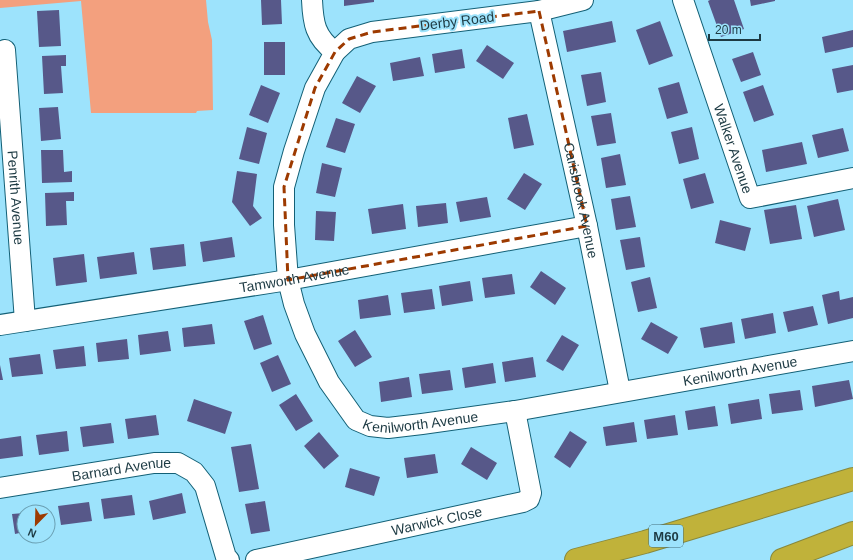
<svg xmlns="http://www.w3.org/2000/svg" width="853" height="560" font-family="Helvetica,sans-serif">
  <style>
    .green { fill: #f3a07e }
    .building { fill: #575889 }
    .lines { fill: none; stroke-linecap: round; stroke-linejoin: round }
    .minor-casing { stroke: #136076; stroke-width: 22 }
    .highway-casing { stroke: #87883d; stroke-width: 24 }
    .minor { stroke: #fff; stroke-width: 20 }
    .highway { stroke: #c0b23a; stroke-width: 22 }
    .marked { fill: none; stroke: #9d3a00; stroke-width: 3; stroke-dasharray: 8 5; stroke-linejoin: round }
    .labels { text-anchor: middle; stroke-width: 4; stroke-linejoin: round; paint-order: stroke }
    .shield { fill: #9de3fc; stroke: #436d7a; stroke-width: 1 }
    .shield-label { font-size: 13px; font-weight: bold; fill: #1d3a43 }
    .street-label { font-size: 14px; fill: #1d3a43; stroke: #9de3fc }
  </style>
  <rect width="100%" height="100%" fill="#9de3fc"/>
  <path class="green" d="M0 0H206L208 22 212 40 213 110 197 111 196 113H91L81 1 0 8Z"/>
  <path class="building" d="M261 0H281L282 24 262 25Z
    M344 0H374V2L344 6Z
    M710 0H734L744 29 721 37 708 1Z
    M750 0H775V1L751 6Z
    M59 10 61 46 39 47 37 11Z
    M612 21 616 42 567 52 563 31Z
    M660 21 673 56 649 65 636 30Z
    M853 30V47L825 53 822 37Z
    M264 42H285V75H264Z
    M487 45 514 63 503 79 476 61Z
    M462 49 465 68 435 73 432 54Z
    M753 52 761 75 741 82 732 59Z
    M66 55V66H61L63 93 44 94 42 56Z
    M420 57 424 76 393 81 390 63Z
    M853 65V90L837 93 832 69Z
    M601 72 606 102 587 106 581 75Z
    M357 76 376 86 360 113 342 103Z
    M679 82 688 113 667 119 658 88Z
    M261 85 280 93 268 123 249 115Z
    M763 85 774 115 754 122 743 92Z
    M58 107 61 139 41 141 39 108Z
    M611 113 616 143 597 146 591 116Z
    M527 114 534 145 514 149 508 118Z
    M336 118 355 124 345 153 326 147Z
    M247 127 267 133 259 164 239 159Z
    M692 127 699 159 679 164 671 132Z
    M843 128 849 151 818 158 812 135Z
    M802 142 807 164 766 172 762 150Z
    M41 150H63L64 172 72 171V182L42 183Z
    M620 154 626 185 606 188 601 158Z
    M322 163 342 168 335 197 316 193Z
    M237 171 257 174 253 206 262 218 250 226 232 202Z
    M524 173 542 184 525 210 507 199Z
    M705 173 714 203 691 209 683 179Z
    M74 192V201H66L67 225 46 226 45 193Z
    M630 196 636 227 616 230 611 199Z
    M487 197 491 217 460 222 456 202Z
    M838 199 845 230 814 237 807 206Z
    M446 203 448 223 418 227 416 206Z
    M403 204 406 229 372 234 368 209Z
    M796 205 802 239 770 244 764 210Z
    M316 211 336 212 334 241 315 240Z
    M720 220 751 228 745 251 715 243Z
    M232 237 235 257 203 262 200 242Z
    M640 237 645 267 626 270 620 240Z
    M184 244 186 266 153 270 150 248Z
    M134 252 137 274 100 279 97 257Z
    M84 254 87 282 56 286 53 258Z
    M541 271 566 288 555 305 530 287Z
    M512 274 515 294 485 298 482 278Z
    M650 277 657 308 638 312 631 282Z
    M470 281 473 301 442 306 439 286Z
    M432 289 435 309 404 313 401 293Z
    M839 291 840 300 853 297V318L828 324 822 295Z
    M388 295 391 315 360 319 358 300Z
    M813 306 818 325 788 332 783 312Z
    M773 313 776 333 745 339 741 319Z
    M263 315 272 344 254 350 244 321Z
    M651 322 678 337 668 354 641 339Z
    M732 322 735 343 704 348 700 328Z
    M212 324 215 344 184 347 182 328Z
    M355 330 372 357 355 367 338 341Z
    M168 331 171 351 140 355 138 335Z
    M562 335 579 345 563 371 546 361Z
    M127 339 129 359 98 362 96 343Z
    M84 346 86 366 56 369 53 350Z
    M40 354 43 374 12 377 9 358Z
    M278 355 291 384 272 392 260 363Z
    M533 357 536 377 505 382 502 362Z
    M493 363 496 383 465 388 462 368Z
    M0 365 3 380H0Z
    M450 370 453 390 422 394 419 374Z
    M409 377 412 397 381 402 379 382Z
    M849 380 853 399 815 407 812 386Z
    M800 390 803 410 772 414 769 394Z
    M296 394 313 421 296 431 279 405Z
    M194 399 232 412 225 434 187 421Z
    M759 399 762 419 731 424 728 404Z
    M715 406 718 426 688 430 685 411Z
    M156 415 159 435 128 439 125 419Z
    M675 415 678 435 647 439 644 420Z
    M634 422 637 442 606 446 603 427Z
    M111 423 114 443 83 447 80 427Z
    M67 431 69 451 39 455 36 435Z
    M570 431 587 442 570 468 554 457Z
    M319 432 339 456 324 469 304 446Z
    M21 436 23 456 0 459V439Z
    M251 444 259 489 239 492 231 447Z
    M471 447 497 463 487 480 461 464Z
    M435 454 438 473 407 478 404 458Z
    M350 468 380 477 374 496 345 487Z
    M182 493 186 513 153 520 149 501Z
    M132 495 135 515 104 519 101 499Z
    M265 501 270 531 251 534 245 504Z
    M89 502 92 521 61 525 58 506Z
    M24 513V532L15 534 12 514Z"/>
  <g class="lines">
    <defs>
      <g id="minor">
        <path d="M312 0C313 23 315 37 335 52"/>
        <path id="s1" d="M583 0 539 11 372 32 349 39 335 52 315 88 294 151 284 187V225L288 280 294 304 305 334 329 382 356 420 370 426 388 428 422 424 515 411 853 351"/>
        <path id="s2" d="M683 0 750 198 853 178"/>
        <path id="s3" d="M539 11 587 226 620 391"/>
        <path id="s4" d="M5 50 25 321"/>
        <path id="s5" d="M0 325 288 280 587 226"/>
        <path id="s6" d="M0 488 154 463H178L194 472 205 486 226 557 229 560"/>
        <path id="s7" d="M256 560 523 502 529 499 531 493 515 411"/>
      </g>
      <path id="highway" d="M576 560 645 542 853 479
        M782 560 853 533"/>
    </defs>
    <use href="#minor" class="minor-casing"/>
    <use href="#highway" class="highway-casing"/>
    <use href="#minor" class="minor"/>
    <use href="#highway" class="highway"/>
  </g>
  <path class="marked" d="M539 11 587 226 288 280 284 187 315 88 335 52 349 39 372 32Z"/>
  <g class="labels">
    <rect class="shield" x="649" y="525" width="34" height="22" rx="3"/>
    <g class="shield-label">
      <text x="666" y="541">M60</text>
    </g>
    <g class="street-label">
      <text transform="translate(457 21) rotate(-7)" y="5">Derby Road</text>
      <text dy="5" stroke="none"><textPath href="#s2" startOffset="157">Walker Avenue</textPath></text>
      <text dy="5" stroke="none"><textPath href="#s4" startOffset="148">Penrith Avenue</textPath></text>
      <text dy="5" stroke="none"><textPath href="#s3" startOffset="194">Carisbrook Avenue</textPath></text>
      <text dy="5" stroke="none"><textPath href="#s5" startOffset="298">Tamworth Avenue</textPath></text>
      <text dy="5" stroke="none"><textPath href="#s1" startOffset="1042">Kenilworth Avenue</textPath></text>
      <text dy="5" stroke="none"><textPath href="#s1" startOffset="718">Kenilworth Avenue</textPath></text>
      <text dy="5" stroke="none"><textPath href="#s6" startOffset="123">Barnard Avenue</textPath></text>
      <text dy="5" stroke="none"><textPath href="#s7" startOffset="185">Warwick Close</textPath></text>
    </g>
  </g>
  <g transform="translate(36 524) rotate(203)"><circle r="19" fill="#9de3fc" stroke="#6a9fb2"/>
  <path d="M0-3L7 15L0 10L-7 15Z" fill="#9d3a00"/>
  <text y="-6" font-size="11" font-weight="bold" text-anchor="middle" fill="#1d3a43">N</text>
  </g>
  <path d="M709 34v6h51v-6" fill="none" stroke="#1d3a43" stroke-width="2"/>
  <text x="715" y="34" font-size="12" fill="#1d3a43" stroke="#9de3fc" stroke-width="3" paint-order="stroke">20 m</text>
</svg>
